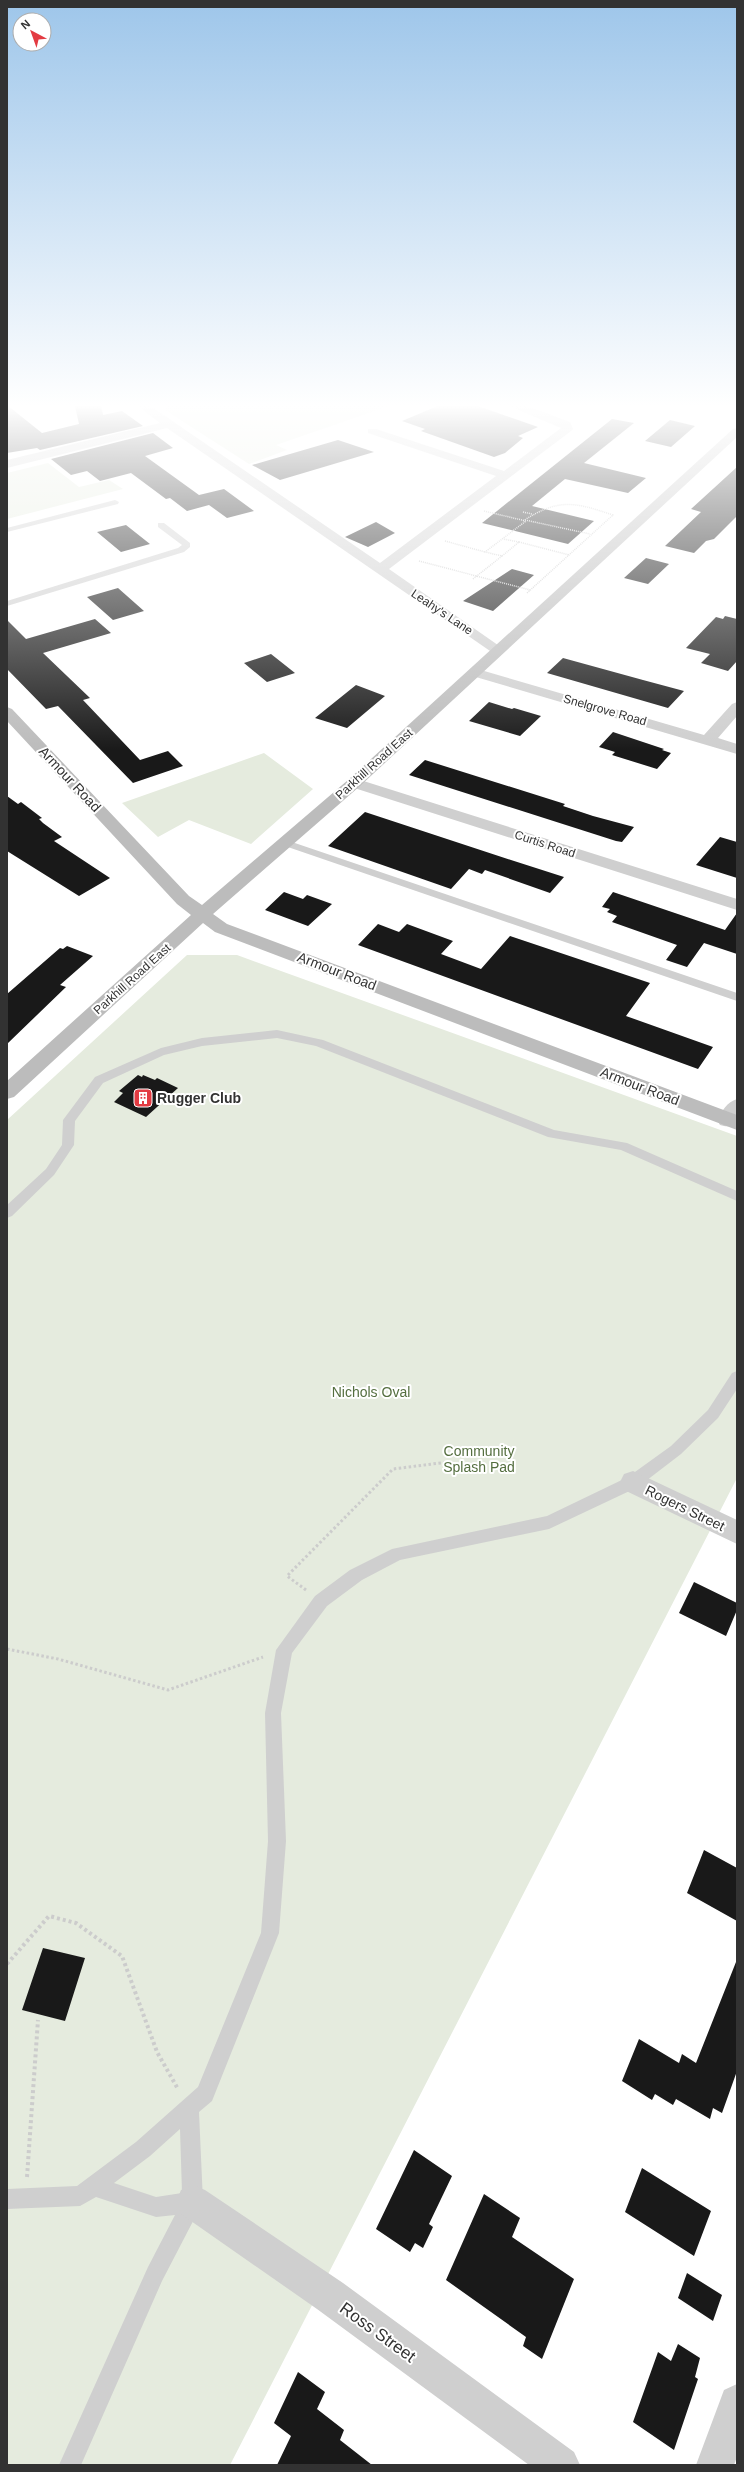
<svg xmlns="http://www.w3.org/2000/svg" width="744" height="2472" font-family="Helvetica,sans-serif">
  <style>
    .green { fill: #e5ebde }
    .building { fill: #191919 }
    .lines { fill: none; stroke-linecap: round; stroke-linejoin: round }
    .path-far2 { stroke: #ccc; stroke-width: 1.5; stroke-dasharray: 1 1; stroke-linecap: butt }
    .path-far1 { stroke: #ccc; stroke-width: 3; stroke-dasharray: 2.5 2.5; stroke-linecap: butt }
    .path { stroke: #ccc; stroke-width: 4; stroke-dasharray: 3 3; stroke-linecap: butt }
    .service { fill: #cfcfcf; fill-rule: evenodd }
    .minor { fill: #cfcfcf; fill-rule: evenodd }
    .secondary { fill: #bcbcbc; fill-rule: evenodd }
    .labels { text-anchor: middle; stroke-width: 4; stroke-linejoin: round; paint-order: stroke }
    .far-street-label { font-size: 12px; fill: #323232; stroke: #fff }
    .street-label { font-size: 14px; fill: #323232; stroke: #fff }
    .poi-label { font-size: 14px; font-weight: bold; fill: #323232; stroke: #fff; text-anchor: start }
    .park-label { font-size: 14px; fill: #546e3f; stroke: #fff }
    .near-street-label { font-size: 17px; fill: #323232; stroke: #fff }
  </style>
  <rect width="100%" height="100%" fill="#fff"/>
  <path class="green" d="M167 405H392L276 445 287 450 249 464 165 410Z
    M48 463 79 487 109 480 123 489 7 519V473Z
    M264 753 313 789 251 844 189 820 158 837 122 803Z
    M187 955H237L737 1136V1478L230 2465H7V1120Z"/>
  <path class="building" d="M7 405 42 433 79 424 75 406 87 405H101L103 415 122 411 143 426 40 450 37 448 7 453Z
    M440 405H475L538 427 518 436 523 438 505 453 494 457 421 431 425 429 402 421Z
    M612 419 634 423 584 463 646 478 628 493 565 479 532 506 594 521 568 544 482 523Z
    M670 420 695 426 671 447 645 441Z
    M153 433 173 448 145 456 199 495 224 489 254 511 227 518 209 505 187 511 170 498 166 499 131 473 100 481 87 471 71 475 51 459Z
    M338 440 374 452 280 480 252 465Z
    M737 467V516L714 539 706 541 694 553 665 546 701 512 691 509Z
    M376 522 395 533 368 547 345 537Z
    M126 525 150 544 121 552 97 532Z
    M646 558 669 564 648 584 624 578Z
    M512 569 534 575 493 611 463 601Z
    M118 588 144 611 113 620 87 597Z
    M725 616 737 619V661L728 671 701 663 710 654 686 648 716 617 723 619Z
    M95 619 111 633 43 653 90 698 83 700 140 760 168 751 183 766 133 783 58 706 46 709 7 669V620L26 639Z
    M271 654 295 673 267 682 244 663Z
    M563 658 643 680 684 691 668 708 547 673Z
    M356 685 385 696 347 728 315 718Z
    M489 702 512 709 514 708 541 716 520 736 469 721Z
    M613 732 664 749 662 750 671 753 657 769 612 755 615 752 599 747Z
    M425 760 565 804 563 806 593 816 634 827 622 842 616 841 409 775Z
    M7 796 18 804 21 802 42 818 39 819 43 823 62 837 54 841 110 878 79 896 7 851Z
    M365 812 511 860 564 877 550 893 485 870 482 874 469 869 451 889 328 846Z
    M720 837 737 842V878L696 865Z
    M284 892 303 899 307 895 332 904 308 926 265 910Z
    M613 892 725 930 737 913V954L704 943 687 967 666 960 677 945 612 922 617 916 607 912 610 909 602 907Z
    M378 924 399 932 407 924 453 941 441 954 481 969 510 936 650 983 626 1016 713 1047 698 1069 358 945Z
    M67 946 93 956 60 985 66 987 7 1044V994L60 948 63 949Z
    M138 1075 142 1077 143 1075 155 1080 157 1078 178 1088 146 1117 114 1102 123 1093 119 1091Z
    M694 1582 737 1603V1610L726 1636 679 1613Z
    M704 1850 737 1868V1921L687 1893Z
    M43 1948 85 1958 65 2021 22 2010Z
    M736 1962 737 2071 722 2113 713 2108 710 2119 676 2099 673 2105 655 2094 652 2100 622 2081 639 2039 679 2063 682 2054 696 2063Z
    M414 2150 452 2176 429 2224 433 2227 423 2248 415 2243 410 2252 376 2229Z
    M642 2168 711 2211 694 2256 625 2212Z
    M484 2194 520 2218 512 2237 574 2279 542 2359 523 2346 526 2337 446 2280Z
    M687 2273 722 2295 713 2321 678 2298Z
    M678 2344 700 2358 695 2377 698 2379 674 2450 633 2422 658 2352 671 2361Z
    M298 2372 325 2392 317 2409 344 2430 340 2440 372 2465H277L291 2436 274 2423Z"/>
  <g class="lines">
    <path class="path-far2" d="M523 512 532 514
      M525 520 590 534
      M523 521C559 498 574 502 613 515L527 593
      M445 541 485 552
      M519 542 569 555
      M502 556 519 542 503 539
      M419 561 530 590
      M473 579 502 556 485 552 526 521 484 511"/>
    <path class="path-far1" d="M306 1590 287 1576 393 1469 448 1462
      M7 1649 58 1659 168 1690 263 1657"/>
    <path class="path" d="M7 1964 49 1916 76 1923 122 1956 157 2052 178 2089
      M27 2177 38 2020"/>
    <path class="service" d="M115 500 119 502 118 504 7 532V528Z
      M158 523H164L190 543V547L184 552 7 606V601L178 548 182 545 158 527Z
      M286 840 737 993V1001L282 845V841Z
      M277 1030 323 1040 554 1130 627 1143 737 1191V1201L621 1150 548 1137 316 1046 277 1038 202 1046 164 1055 103 1083 75 1121 74 1145 54 1175 12 1216 7 1218V1205L46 1169 62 1145 63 1120 95 1077 161 1048 202 1038Z
      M737 1371V1389L718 1418 681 1454 638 1487 549 1529 400 1560 362 1580 327 1606 292 1653 281 1713 286 1841 279 1933 212 2101 199 2112 203 2202 162 2281 81 2465H59L148 2267 175 2215 156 2217 96 2197 80 2206 7 2209V2189L77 2186 136 2142 198 2087 261 1933 268 1841 265 1713 276 1650 315 1596 350 1570 392 1549 547 1516 628 1477 671 1446 708 1410 732 1373ZM180 2129 182 2193 156 2197 114 2183 150 2156Z"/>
    <path class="minor" d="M136 405H149L380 563 496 476 368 433V429H376L504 471 561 428 507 405H524L570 422 573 429 571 431 389 569 505 650 503 653H493L167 428 7 468V460L160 423Z
      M474 668 704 735 732 704 737 702V716L718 738 737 744V754L469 675 467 672Z
      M354 778 737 899V910L348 786 346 783Z
      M737 1099C737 1114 740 1131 720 1125L717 1120C722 1111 727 1102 737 1099Z
      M633 1471 737 1520V1544L624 1490 620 1482 624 1474Z
      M193 2185 205 2190 343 2283 574 2452 580 2465H529L317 2309 181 2214 176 2202 181 2190Z
      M737 2384V2457L734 2465H696L724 2390Z"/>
    <path class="secondary" d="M737 428V437L360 786 213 914 227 924 737 1115V1130L215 932 203 923 14 1097 7 1099V1081L191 915 177 904 7 721V707L12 709 189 896 202 905 348 780 733 429Z"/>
  </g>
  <linearGradient id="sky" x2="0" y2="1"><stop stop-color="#9ec6ea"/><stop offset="0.54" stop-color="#fff"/><stop offset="1" stop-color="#fff" stop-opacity="0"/></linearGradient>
  <rect width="744" height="751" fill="url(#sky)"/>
  <defs>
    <symbol id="building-square" viewBox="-11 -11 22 22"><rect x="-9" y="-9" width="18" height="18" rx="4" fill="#e33b42" stroke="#fff"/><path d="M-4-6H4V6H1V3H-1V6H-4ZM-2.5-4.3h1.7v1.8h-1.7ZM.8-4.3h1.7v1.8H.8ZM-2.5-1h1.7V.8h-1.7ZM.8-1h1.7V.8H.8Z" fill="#fff"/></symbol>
  </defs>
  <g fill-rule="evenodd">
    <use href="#building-square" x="132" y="1087" width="22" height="22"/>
  </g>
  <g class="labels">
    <g class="far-street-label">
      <text transform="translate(442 612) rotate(34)" y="4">Leahy's Lane</text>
      <text transform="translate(605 710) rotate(16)" y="4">Snelgrove Road</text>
      <text transform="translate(374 764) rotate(-42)" y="4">Parkhill Road East</text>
      <text transform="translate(545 844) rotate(18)" y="4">Curtis Road</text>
      <text transform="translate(132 979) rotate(-42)" y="4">Parkhill Road East</text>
    </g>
    <g class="street-label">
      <text transform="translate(70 779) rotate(47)" y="5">Armour Road</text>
      <text transform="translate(337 971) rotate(21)" y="5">Armour Road</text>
      <text transform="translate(640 1086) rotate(21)" y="5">Armour Road</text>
      <text transform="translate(685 1508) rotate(26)" y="5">Rogers Street</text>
    </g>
    <g class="poi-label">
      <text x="157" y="1103">Rugger Club</text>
    </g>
    <g class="park-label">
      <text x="371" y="1397">Nichols Oval</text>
      <text x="479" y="1456">Community<tspan x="479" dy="16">Splash Pad</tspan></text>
    </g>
    <g class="near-street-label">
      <text transform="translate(378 2332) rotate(36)" y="6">Ross Street</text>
    </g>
  </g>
  <rect width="744" height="2472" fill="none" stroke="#323232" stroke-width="16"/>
  <g transform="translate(32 32) rotate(319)"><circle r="19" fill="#ffffff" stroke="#adadad"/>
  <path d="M0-3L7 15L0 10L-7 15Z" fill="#e33b42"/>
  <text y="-6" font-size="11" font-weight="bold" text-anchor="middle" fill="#323232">N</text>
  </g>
</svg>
